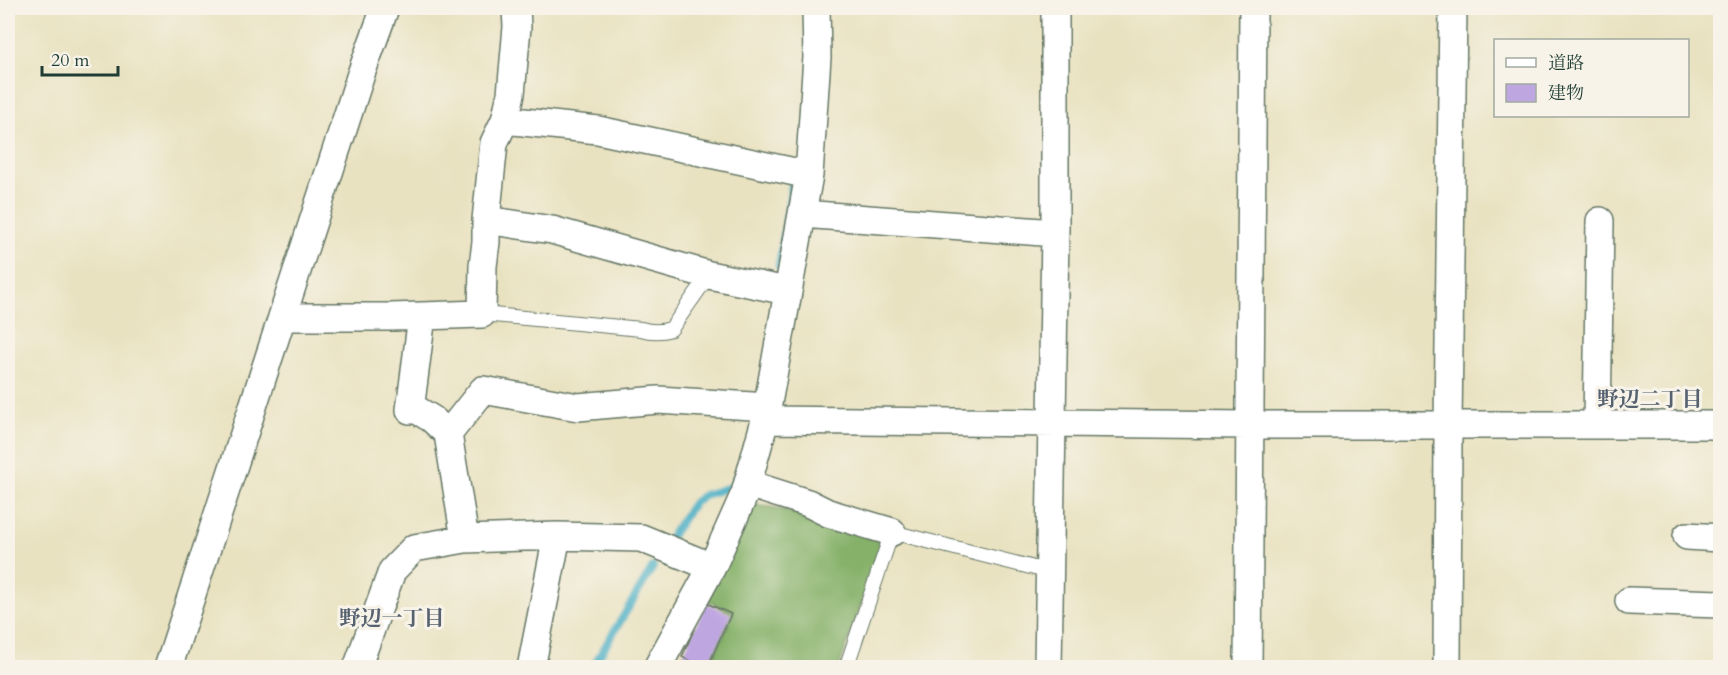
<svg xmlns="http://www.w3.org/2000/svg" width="1728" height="675" font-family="Cardo,'Noto Serif JP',serif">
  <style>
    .forest { fill: #85b169; stroke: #52774e; stroke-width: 1.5 }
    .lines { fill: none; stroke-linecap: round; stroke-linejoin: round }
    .stream { stroke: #46aec5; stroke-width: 8 }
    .building { fill: #bea6e1 }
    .lane-casing { stroke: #667765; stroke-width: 16 }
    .street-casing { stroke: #667765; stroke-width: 30 }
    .lane { stroke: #fff; stroke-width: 14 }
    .street { stroke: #fff; stroke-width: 27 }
    .labels { text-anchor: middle; stroke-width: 6; stroke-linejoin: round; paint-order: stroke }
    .neighbourhood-label { font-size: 21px; font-weight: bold; fill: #576271; stroke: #f7f3e8 }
  </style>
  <rect width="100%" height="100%" fill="#f7f3e8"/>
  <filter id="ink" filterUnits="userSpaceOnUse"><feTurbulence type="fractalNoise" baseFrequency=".0167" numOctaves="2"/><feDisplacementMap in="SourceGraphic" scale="12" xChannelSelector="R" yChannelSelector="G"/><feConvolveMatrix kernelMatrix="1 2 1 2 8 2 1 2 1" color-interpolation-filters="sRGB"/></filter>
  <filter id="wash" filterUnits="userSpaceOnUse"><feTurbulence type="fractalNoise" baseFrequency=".008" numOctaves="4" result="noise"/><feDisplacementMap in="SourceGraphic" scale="24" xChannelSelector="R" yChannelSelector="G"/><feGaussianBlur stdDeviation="1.35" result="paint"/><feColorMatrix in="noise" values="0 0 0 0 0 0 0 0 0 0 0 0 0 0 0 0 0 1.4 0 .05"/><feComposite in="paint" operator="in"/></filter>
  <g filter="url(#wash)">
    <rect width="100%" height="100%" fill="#e9e2c1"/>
    <path class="forest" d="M751 503 790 511 881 540 882 546 839 667H709L733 613 707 601Z"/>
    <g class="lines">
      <path class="stream" d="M779 266 792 185
        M669 539 694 502 704 495 734 486 736 478
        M592 668 653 567"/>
    </g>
    <g id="blocks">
      <path class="building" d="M706 603 731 614 707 668H704L682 657Z"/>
    </g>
  </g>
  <g filter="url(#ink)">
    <use href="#blocks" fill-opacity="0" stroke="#667765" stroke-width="1.5"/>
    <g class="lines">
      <defs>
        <path id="lane" d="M482 314 641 329C651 332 661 332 671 329L709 275
          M846 668 892 532 1050 572"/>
        <path id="street" d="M505 120 598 130 809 175
          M802 214 1055 233
          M486 220 552 230 709 275 787 291
          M422 316 410 410H417L432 419 448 434 465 539
          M282 317H391L482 314 483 266 486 242V220L494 143 505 120 511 94 517 27 516 8
          M765 420 1249 425H1720
          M1597 425 1600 221
          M448 434 483 390 578 407 658 400 768 407
          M748 484 808 503 828 513 892 532
          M1687 536 1720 538
          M1629 601 1720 604
          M168 668 361 74 385 8
          M357 668 392 571 414 548 465 539 557 536 641 538 712 567
          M531 668 557 536
          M657 668 712 567 745 493 765 420 809 175 817 57 816 8
          M1048 668 1055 233V8
          M1248 668 1253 8
          M1447 668 1448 426 1453 8"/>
      </defs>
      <use href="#lane" class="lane-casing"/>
      <use href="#street" class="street-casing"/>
      <use href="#lane" class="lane"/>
      <use href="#street" class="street"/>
    </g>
  </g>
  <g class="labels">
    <g class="neighbourhood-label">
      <text x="1650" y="406">野辺二丁目</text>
      <text x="392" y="625">野辺一丁目</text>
    </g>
  </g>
  <rect width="1728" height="675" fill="none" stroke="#f7f3e8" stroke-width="30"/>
  <rect x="1494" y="39" width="195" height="78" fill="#f7f3e8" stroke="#a1aaa0" stroke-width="1.5"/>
  <rect x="1506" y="58" width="30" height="9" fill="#ffffff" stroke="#a1aaa0" stroke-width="1.5"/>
  <text x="1548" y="69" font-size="18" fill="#1f3d34">道路</text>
  <rect x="1506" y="84" width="30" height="18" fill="#bea6e1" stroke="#a1aaa0" stroke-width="1.5"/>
  <text x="1548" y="99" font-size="18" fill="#1f3d34">建物</text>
  <path d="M42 66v9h76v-9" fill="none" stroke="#1f3d34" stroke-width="3"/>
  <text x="51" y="66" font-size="18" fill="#1f3d34" stroke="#f7f3e8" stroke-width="4.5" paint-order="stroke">20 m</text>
</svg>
